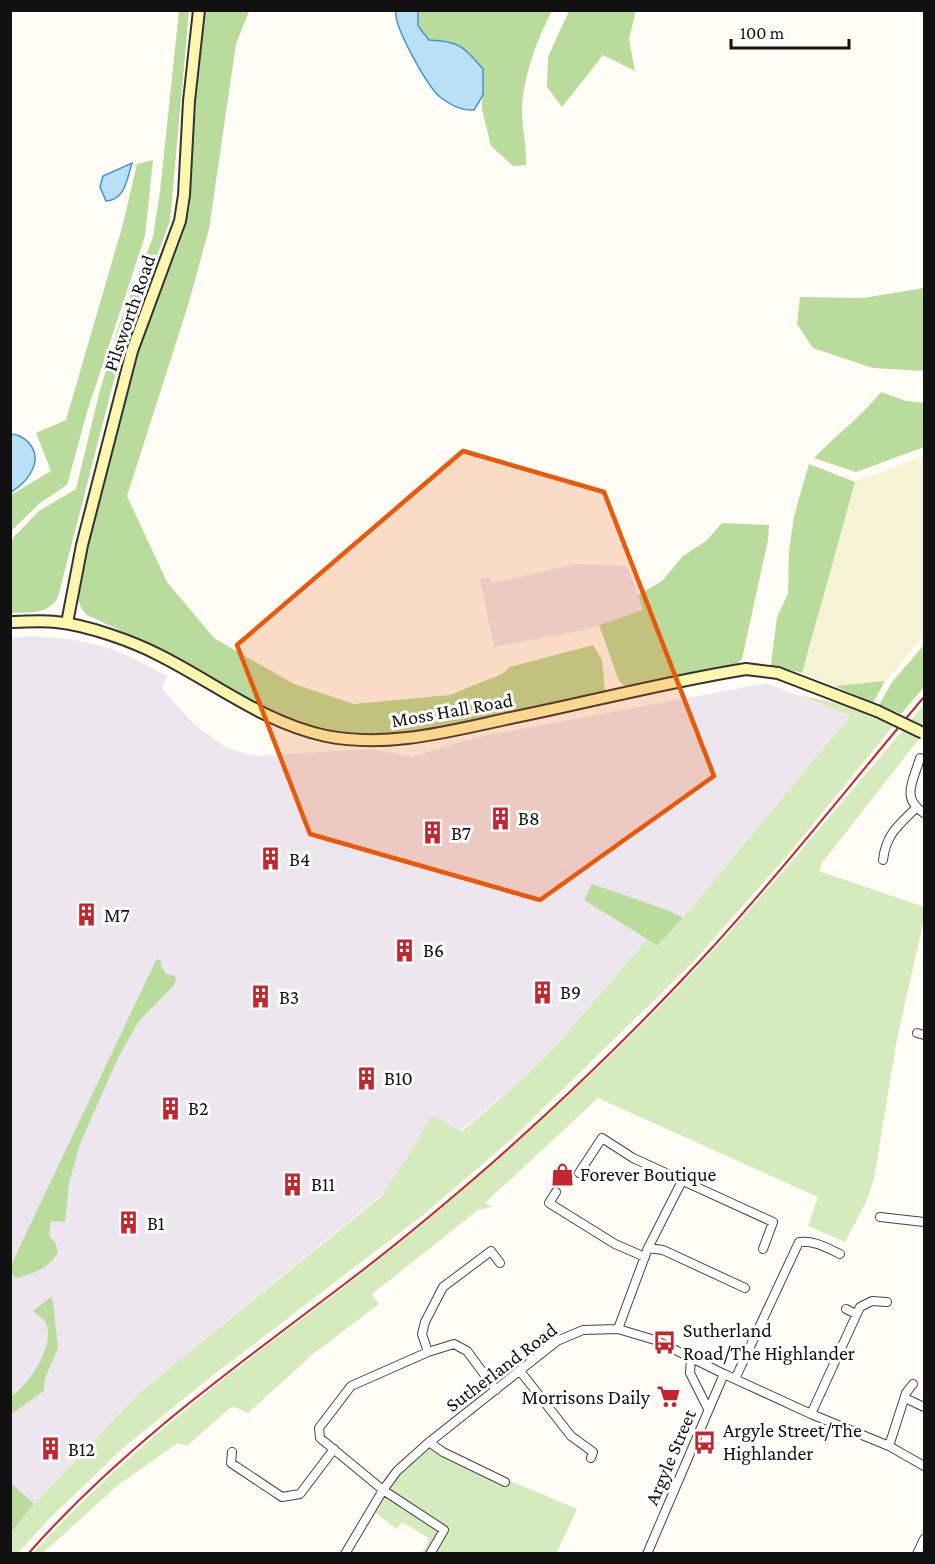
<svg xmlns="http://www.w3.org/2000/svg" width="935" height="1564" font-family="'Crimson Pro',serif">
  <style>
    .industrial { fill: #eee6ef }
    .farmland { fill: #f6f3d4 }
    .green { fill: #d5ebbd }
    .forest { fill: #b9dc9c }
    .water { fill: #b9e0f7; stroke: #3f96cf; stroke-width: 1.5 }
    .lines { fill: none; stroke-linecap: round; stroke-linejoin: round }
    .street-casing { stroke: #444; stroke-width: 10 }
    .secondary-casing { stroke: #333; stroke-width: 14 }
    .street { stroke: #fff; stroke-width: 8 }
    .secondary { stroke: #fff6b0; stroke-width: 10 }
    .rail { stroke: #c4262e; stroke-width: 2 }
    .secondary-bridge-casing { stroke: #333; stroke-width: 14; stroke-linecap: butt }
    .secondary-bridge { stroke: #fff6b0; stroke-width: 10 }
    .marked { fill: #e8590c; fill-opacity: 0.2; stroke: #e8590c; stroke-width: 4.5; stroke-linejoin: round }
    .labels { text-anchor: middle; stroke-width: 6; stroke-linejoin: round; paint-order: stroke }
    .street-label { font-size: 20px; fill: #111; stroke: #fff }
    .poi-label { font-size: 20px; fill: #111; stroke: #fff; text-anchor: start }
  </style>
  <rect width="100%" height="100%" fill="#fffdf5"/>
  <path class="industrial" d="M576 564 627 566 644 610 584 630 494 647 480 579 489 577 492 583Z
    M31 636 69 639 106 647 133 658 167 676 162 689 194 724 226 748 255 756 372 749 412 757 478 737 766 683 850 716 678 924 648 938 554 1048 515 1086 139 1393 40 1498 11 1533V638Z"/>
  <path class="farmland" d="M924 456V636L885 681 835 686 802 673 855 482Z"/>
  <path class="green" d="M798 695 861 708 894 725 785 858 694 961 513 1138 423 1215 212 1376 123 1448 47 1521 18 1553 11 1554V1533L40 1498 139 1393 383 1195 433 1115 461 1132 515 1086 554 1048 648 938 678 924 850 716Z
    M924 704V726L911 720Z
    M904 729 918 737V740L822 863 819 871 924 907V919L897 1039 874 1179 866 1202 845 1242 808 1226 818 1197 598 1098 485 1203 492 1207 478 1210 372 1294 379 1304 313 1354 248 1413 232 1406 187 1446 178 1443 118 1485 43 1553 32 1554C78 1504 126 1459 177 1417 259 1348 348 1288 429 1219 513 1147 596 1073 673 993 754 909 828 818 904 729Z
    M434 1443 508 1480 577 1509 556 1554 422 1553 430 1539 402 1522 397 1529 373 1511 399 1475Z"/>
  <path class="forest" d="M179 11H189L170 221 122 349 58 597C49 615 29 612 11 613V540L39 511 76 489 99 394 119 325 153 237 160 192Z
    M204 11H249L236 44 209 229 189 302 127 496 167 582 214 638 294 684 354 704 450 695 502 674 510 667 593 645 602 660 605 692 400 735C372 735 345 735 317 729 268 719 225 685 182 661 151 644 119 630 87 615 76 604 78 594 79 580L137 354 183 234 189 203 200 41Z
    M418 11H552C537 39 525 72 522 104 521 124 527 144 526 165L513 166 491 146 482 109 483 69C465 47 459 41 429 40L418 26Z
    M569 11H636L629 39 635 71 603 55 562 107 547 87 548 57Z
    M153 160 145 236 87 412 67 485 40 503 11 531V495L51 471 36 433 66 420 123 224 137 164Z
    M924 288V371L873 368 813 348 797 324 800 297 863 298Z
    M881 392 906 401 924 403V447L856 472 814 458C836 435 861 417 881 392Z
    M809 464 855 482 802 673 771 665 777 617 788 594 789 552 794 516Z
    M722 523 769 525 768 540 742 659 734 666 625 686 619 681 599 625 643 610 638 595 662 581 683 556 706 541Z
    M924 645V687L901 714 879 705 892 682Z
    M885 681 873 703 835 686Z
    M592 884 670 911 683 918 657 945 584 900Z
    M157 958 162 963 161 966 166 974 175 976 176 980 174 985 139 1021 118 1058 80 1144 69 1183 65 1222 51 1221 49 1236 56 1244 58 1253C48 1269 32 1274 15 1278L11 1272V1265Z
    M51 1297 53 1302 58 1348 45 1378 44 1391 13 1413 11 1412V1396C29 1386 59 1340 44 1320 42 1317 36 1314 33 1311Z
    M11 1483 34 1504 11 1533H10Z"/>
  <path class="water" d="M396 11H418V26L429 40C460 41 464 47 483 69V95L474 110C461 111 451 105 440 97 428 87 393 26 396 11Z
    M132 163C127 179 125 200 106 201L100 187 103 176Z
    M10 434C19 435 21 436 27 441 46 459 28 482 11 492Z"/>
  <g class="lines">
    <defs>
      <path id="street" d="M920 758C914 780 900 798 924 813
        M883 860C886 834 899 825 916 808
        M917 1033 924 1035
        M579 1173 602 1138 633 1158 773 1222 763 1249
        M556 1192 549 1203 615 1244 645 1257
        M880 1217 924 1222
        M648 1248 663 1250 745 1288
        M846 1309 856 1314
        M618 1329 648 1248 682 1181
        M428 1352 422 1334 425 1322 443 1287 491 1251 500 1263
        M691 1359 690 1373 708 1409
        M520 1371 571 1436 593 1452 591 1458
        M735 1379 799 1242C814 1240 827 1248 840 1254
        M905 1398 924 1407
        M811 1414 860 1307 872 1301 887 1302
        M429 1442 443 1452 505 1482
        M889 1446 906 1393 913 1384
        M232 1452 231 1463 282 1497 300 1494 334 1449
        M345 1554 383 1490 397 1471 427 1444 557 1341 583 1330 618 1329 655 1340 724 1374 811 1414 889 1446 924 1466
        M430 1554 444 1530 383 1490 320 1438 319 1428 351 1386 428 1352 454 1344 467 1351 496 1390
        M647 1554 724 1374
        M917 1554 924 1539"/>
      <path id="secondary" d="M10 622C26 622 41 620 56 622 87 625 132 641 159 655 215 683 264 723 326 736 387 748 446 732 506 719 586 703 665 682 746 669L778 673 877 711
        M67 623 82 545 132 351 180 221 184 195 189 101 199 10"/>
    </defs>
    <use href="#street" class="street-casing"/>
    <use href="#secondary" class="secondary-casing"/>
    <use href="#street" class="street"/>
    <use href="#secondary" class="secondary"/>
    <path class="rail" d="M28 1554C121 1448 235 1367 346 1283 396 1245 444 1205 491 1164 568 1096 641 1025 710 950 785 868 853 781 924 697"/>
    <defs>
      <path id="secondary-bridge" d="M877 711 923 733"/>
    </defs>
    <use href="#secondary-bridge" class="secondary-bridge-casing"/>
    <use href="#secondary-bridge" class="secondary-bridge"/>
  </g>
  <path class="marked" d="M463 451 604 492 714 776 540 900 310 834 237 645Z"/>
  <defs>
    <symbol id="building-bare" viewBox="-9 -9 18 18"><path d="M-4-6H4V6H1V3H-1V6H-4ZM-2.5-4.3h1.7v1.8h-1.7ZM.8-4.3h1.7v1.8H.8ZM-2.5-1h1.7V.8h-1.7ZM.8-1h1.7V.8H.8Z" fill="#c4262e" stroke="#fff" stroke-width="2.5" paint-order="stroke"/></symbol>
    <symbol id="shop-bare" viewBox="-9 -9 18 18"><path d="M-5-2.5h2.3a2.7 3.5 0 0 1 5.4 0H5L5.5 6h-11ZM-1.5-2.5h3a1.5 2.3 0 0 0-3 0Z" fill="#c4262e" stroke="#fff" stroke-width="2.5" paint-order="stroke"/></symbol>
    <symbol id="bus-bare" viewBox="-9 -9 18 18"><path d="M-5-6H5V4H4V6H2V4H-2V6H-4V4H-5ZM-3.5-4V0h7V-4ZM-3.5 1.2v1.5H-2V1.2ZM2 1.2v1.5H3.5V1.2Z" fill="#c4262e" stroke="#fff" stroke-width="2.5" paint-order="stroke"/></symbol>
    <symbol id="supermarket-bare" viewBox="-9 -9 18 18"><path d="M-6-5.5h2.5l.6 2H6L4.5 2H-2.5L-4.4-4H-6ZM-1.5 3.2a1.3 1.3 0 1 0 .1 0ZM3 3.2a1.3 1.3 0 1 0 .1 0Z" fill="#c4262e" stroke="#fff" stroke-width="2.5" paint-order="stroke"/></symbol>
  </defs>
  <g fill-rule="evenodd">
    <use href="#building-bare" x="484" y="802" width="33" height="33"/>
    <use href="#building-bare" x="416" y="816" width="33" height="33"/>
    <use href="#building-bare" x="254" y="842" width="33" height="33"/>
    <use href="#building-bare" x="70" y="898" width="33" height="33"/>
    <use href="#building-bare" x="388" y="934" width="33" height="33"/>
    <use href="#building-bare" x="526" y="976" width="33" height="33"/>
    <use href="#building-bare" x="244" y="980" width="33" height="33"/>
    <use href="#building-bare" x="350" y="1062" width="33" height="33"/>
    <use href="#building-bare" x="154" y="1092" width="33" height="33"/>
    <use href="#shop-bare" x="546" y="1158" width="33" height="33"/>
    <use href="#building-bare" x="276" y="1168" width="33" height="33"/>
    <use href="#building-bare" x="112" y="1206" width="33" height="33"/>
    <use href="#bus-bare" x="648" y="1326" width="33" height="33"/>
    <use href="#supermarket-bare" x="652" y="1380" width="33" height="33"/>
    <use href="#bus-bare" x="688" y="1426" width="33" height="33"/>
    <use href="#building-bare" x="34" y="1432" width="33" height="33"/>
  </g>
  <g class="labels">
    <g class="street-label">
      <text transform="translate(129 313) rotate(-71)" y="7">Pilsworth Road</text>
      <text transform="translate(452 710) rotate(-10)" y="7">Moss Hall Road</text>
      <text transform="translate(501 1367) rotate(-37)" y="7">Sutherland Road</text>
      <text transform="translate(670 1457) rotate(-67)" y="7">Argyle Street</text>
    </g>
    <g class="poi-label">
      <text x="518" y="825">B8</text>
      <text x="451" y="840">B7</text>
      <text x="289" y="866">B4</text>
      <text x="104" y="922">M7</text>
      <text x="423" y="957">B6</text>
      <text x="560" y="999">B9</text>
      <text x="279" y="1004">B3</text>
      <text x="384" y="1085">B10</text>
      <text x="188" y="1115">B2</text>
      <text x="580" y="1181">Forever Boutique</text>
      <text x="311" y="1191">B11</text>
      <text x="147" y="1230">B1</text>
      <text x="683" y="1337">Sutherland<tspan x="683" dy="23">Road/The Highlander</tspan></text>
      <text x="650" y="1404" text-anchor="end">Morrisons Daily</text>
      <text x="723" y="1437">Argyle Street/The<tspan x="723" dy="23">Highlander</tspan></text>
      <text x="68" y="1456">B12</text>
    </g>
  </g>
  <rect width="935" height="1564" fill="none" stroke="#111111" stroke-width="24"/>
  <path d="M731 39v9h118v-9" fill="none" stroke="#111111" stroke-width="3"/>
  <text x="740" y="39" font-size="18" fill="#111111" stroke="#ffffff" stroke-width="4.5" paint-order="stroke">100 m</text>
</svg>
